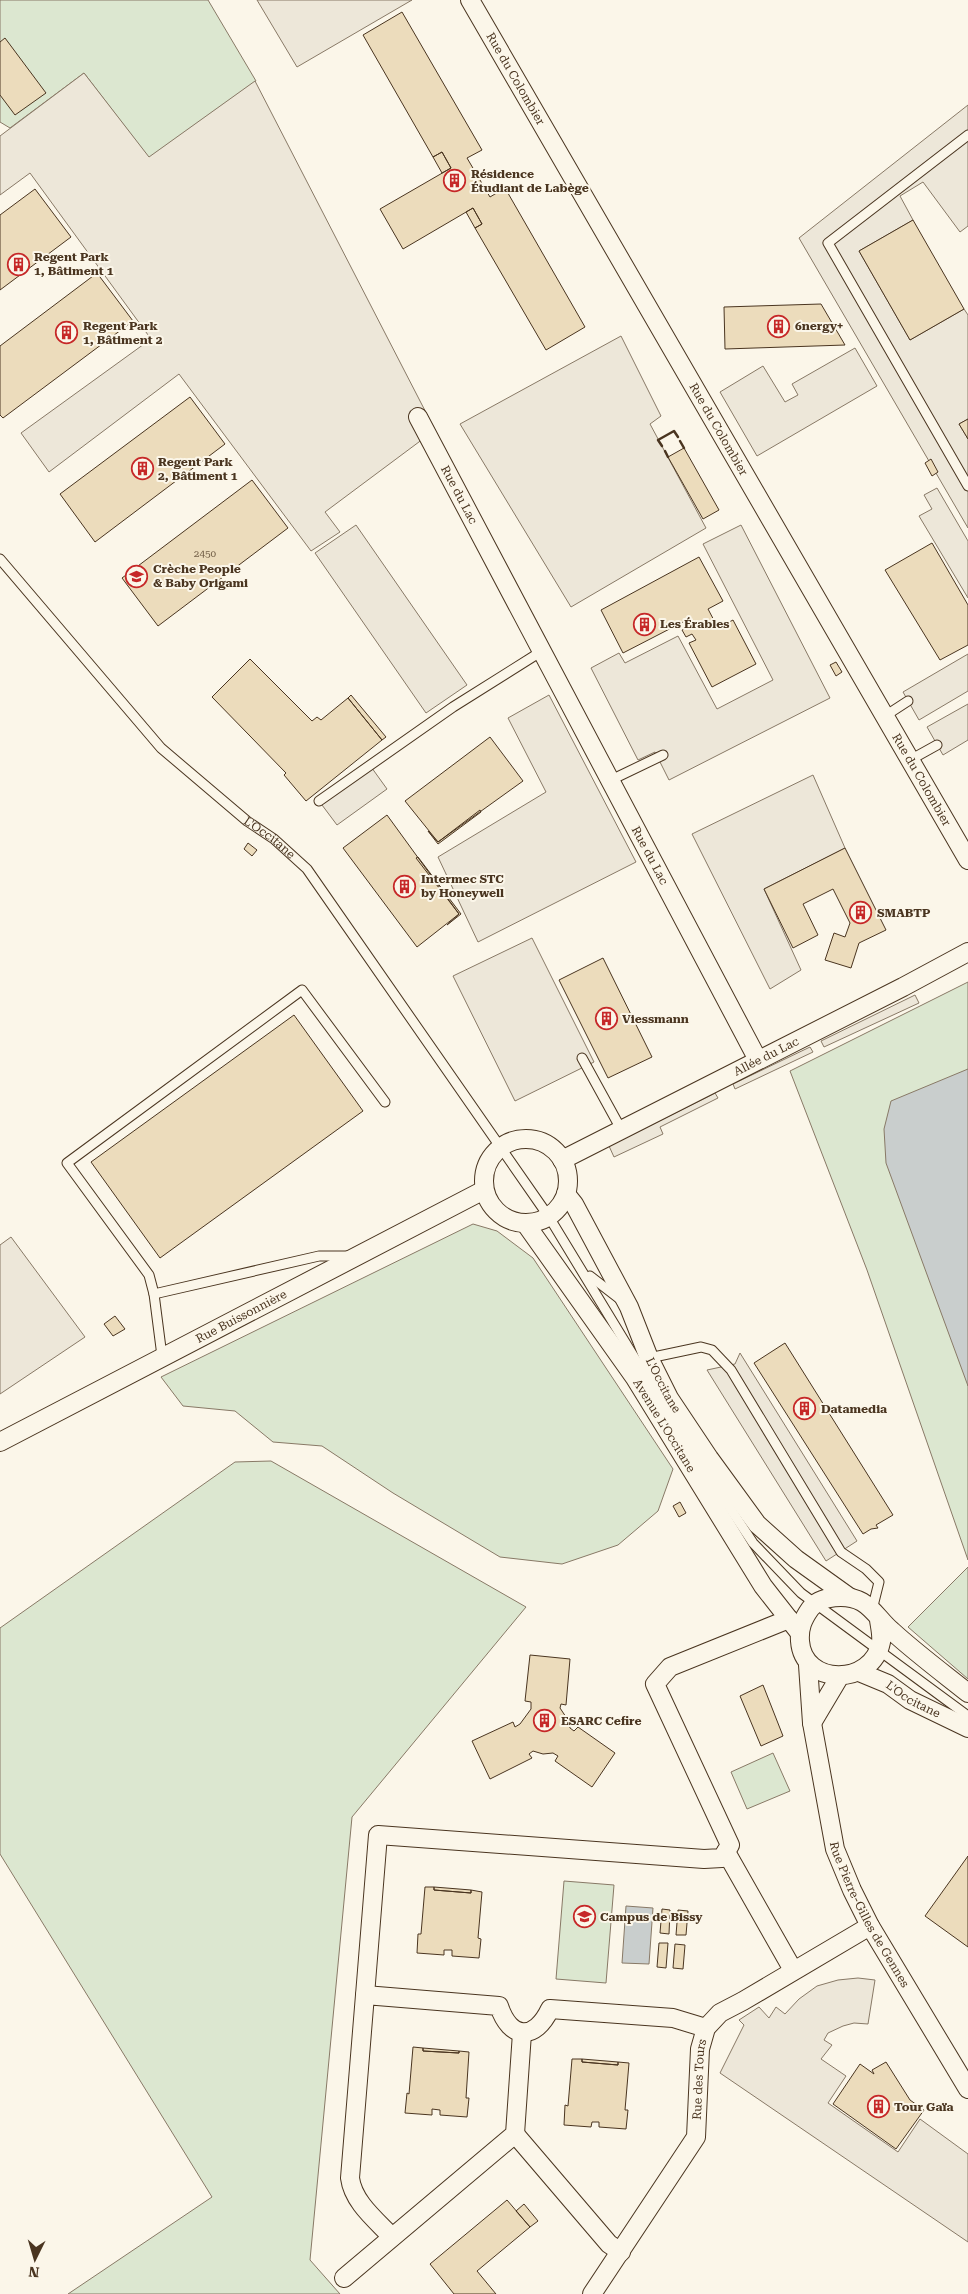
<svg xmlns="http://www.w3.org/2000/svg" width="968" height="2294" font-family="'Roboto Serif',serif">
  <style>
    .green { fill: #dce7d0; stroke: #887966 }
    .parking { fill: #ede7d9; stroke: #887966 }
    .water { fill: #c9cecd; stroke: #887966 }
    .building { fill: #ecdcbc; stroke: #4a3520 }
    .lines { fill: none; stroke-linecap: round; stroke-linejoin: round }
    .service-casing { stroke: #4a3520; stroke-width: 11 }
    .minor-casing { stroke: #4a3520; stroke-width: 20 }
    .service { stroke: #fbf6e9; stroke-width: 9 }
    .minor { stroke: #fbf6e9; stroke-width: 18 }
    .wall { stroke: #4a3520; stroke-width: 2.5 }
    .labels { text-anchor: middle; stroke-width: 4; stroke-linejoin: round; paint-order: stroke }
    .number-label { font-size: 10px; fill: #725f47 }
    .street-label { font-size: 12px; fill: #4a3520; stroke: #fbf6e9 }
    .poi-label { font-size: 12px; font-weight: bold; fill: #4a3520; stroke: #fbf6e9; text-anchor: start }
  </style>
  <rect width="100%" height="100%" fill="#fbf6e9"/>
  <path class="green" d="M0 0H208L256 81 149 158 84 73 10 128 0 122Z
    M968 982V1560L867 1270 790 1071Z
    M473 1224 497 1231 533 1258 673 1469 658 1511 618 1545 562 1564 500 1557 393 1493 322 1446 273 1442 235 1411 183 1406 161 1377Z
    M271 1461 526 1607 352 1817 310 2260 340 2294H68L212 2197 0 1854V1628L235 1462Z
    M968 1567V1679L908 1627Z
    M773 1753 790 1791 747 1809 731 1772Z
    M564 1881 614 1885 606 1983 556 1979Z"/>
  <path class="parking" d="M257 0H412L297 67Z
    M84 73 149 157 255 81 435 430 325 512 340 532 311 551 179 374 49 472 21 433 151 339 30 173 0 195V136Z
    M968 105V226L960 232 923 182 900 196 913 220 859 251 910 340 964 309 968 315V419L959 424 968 439V528L799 238Z
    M621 336 661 416 650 424 706 528 571 607 460 424Z
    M855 348 877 386 757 456 720 392 763 366 785 402 798 395 792 384Z
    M937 488 968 541V598L919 516 932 509 924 495Z
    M356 525 467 685 426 713 315 553Z
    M741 525 830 698 669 780 655 752 638 760 591 668 619 653 625 663 678 636 717 709 773 680 703 544Z
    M968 654V691L919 720 903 692Z
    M549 695 636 862 478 942 438 857 546 792 508 718Z
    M968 704V740L943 755 927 727Z
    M369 764 387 789 337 825 319 801Z
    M813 775 845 848 764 889 801 970 770 989 692 834Z
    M532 938 594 1062 515 1101 453 976Z
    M915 995 919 1003 824 1047 821 1041Z
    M810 1047 813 1052 735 1089 733 1084Z
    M715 1093 718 1098 660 1127 663 1134 614 1157 609 1146Z
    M11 1237 85 1337 0 1394V1245Z
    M740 1353 857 1541 826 1561 707 1370 735 1364Z
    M858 1978 875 1980 868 2024 854 2023 843 2026 828 2033 824 2040 832 2045 821 2059 846 2076 828 2103 898 2152 920 2119 968 2154V2242L720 2073 744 2025 739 2020 759 2007 769 2018 776 2007 785 2014 799 1999 817 1986 838 1980Z"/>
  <path class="water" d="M968 1069V1386L886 1163 884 1129 891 1101Z
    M626 1906 653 1908 649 1964 622 1963Z"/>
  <path class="building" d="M402 12 482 150 467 158 490 197 505 188 585 327 546 350 475 228 482 224 473 208 403 249 380 209 451 168 442 152 433 157 363 35Z
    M5 38 46 93 15 115 0 95V42Z
    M442 152 451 168 442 173 433 157Z
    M35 189 71 237 0 290V215Z
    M473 208 482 224 475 228 466 212Z
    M913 220 964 309 910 340 859 251Z
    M97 273 133 321 3 418 0 415V346Z
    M821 304 845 345 725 349 724 307Z
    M190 397 225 444 95 542 60 494Z
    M968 419V439L959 424Z
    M684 448 719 510 703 519 668 457Z
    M931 459 938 472 932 476 925 463Z
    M252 480 288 528 158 626 122 578Z
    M932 543 968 605V645L940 660 885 570Z
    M699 557 723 601 708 609 718 628 733 620 756 664 712 687 689 643 696 640 692 634 686 637 682 630 689 627 685 621 623 653 601 610Z
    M250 659 312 721 317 717 321 720 348 698 382 740 306 801 284 775 286 773 212 697Z
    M836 662 842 672 836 676 830 665Z
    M351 695 386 737 382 740 348 698Z
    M490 737 523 781 438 842 405 801Z
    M480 810 481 812 438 844 428 831 438 842Z
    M387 815 459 914 417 947 343 848Z
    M248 843 257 850 252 856 244 849Z
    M845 848 886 930 859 943 851 968 825 960 834 933 845 937 850 923 833 889 803 904 818 935 793 948 764 889Z
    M418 857 461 914 447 925 459 914 416 858Z
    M603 958 652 1057 608 1078 559 980Z
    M294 1015 363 1111 160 1258 91 1162Z
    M115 1316 125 1329 113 1336 104 1324Z
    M785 1343 893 1515 876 1525 878 1528 871 1529 863 1534 754 1363Z
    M680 1502 686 1513 679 1517 673 1506Z
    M530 1655 570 1659 566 1705 561 1704 560 1708 568 1720 570 1728 574 1731 578 1727 615 1753 592 1787 555 1761 558 1756 553 1753 543 1754 533 1751 529 1754 532 1758 490 1779 472 1741 513 1722 515 1727 520 1724 531 1709V1702L525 1701Z
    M763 1685 783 1736 761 1746 740 1696Z
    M968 1856V1947L925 1916Z
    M425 1887H434V1890L471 1893V1890L482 1892 478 1938 481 1939 479 1958 452 1956V1950H444V1955L417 1953 418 1934H421Z
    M434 1887 471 1890V1893L434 1890Z
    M662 1909 670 1910 669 1934 660 1933Z
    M678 1910 688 1911 686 1935H676Z
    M659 1943H668L666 1968 657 1967Z
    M675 1944 685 1945 683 1969 673 1968Z
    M413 2047 423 2048V2051L459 2053V2051L469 2052 466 2098H469L467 2117 440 2115V2110L432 2109V2115L405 2113 407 2093 409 2094Z
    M423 2048 459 2051V2053L423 2051Z
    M572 2059H582V2062L618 2065V2062L629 2063 625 2110H628L626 2129 599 2127V2122H592L591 2127 564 2125 565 2105 568 2106Z
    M582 2059 618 2062V2065L582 2062Z
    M886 2062 910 2100 924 2110 896 2149 833 2104 860 2064 874 2074 872 2070Z
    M507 2200 530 2227 477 2271 496 2294H454L430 2264Z
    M524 2204 538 2221 530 2227 516 2211Z"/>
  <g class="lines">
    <defs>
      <g id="service">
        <path d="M968 135 828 243 968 486"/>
        <path id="s1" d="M0 559 161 748 247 821 274 839 307 869 549 1217 679 1431 753 1543 801 1593 968 1716"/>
        <path d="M885 716 908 701"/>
        <path d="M910 760 937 745"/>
        <path d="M611 780 663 755"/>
        <path d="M319 801 453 707 542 651"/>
        <path d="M582 1058 621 1129"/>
        <path d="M590 1276 621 1300"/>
        <path d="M154 1294 319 1256H350"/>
        <path d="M162 1356 154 1294 149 1275 67 1163 302 990 385 1102"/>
        <path d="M649 1358 701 1347 712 1350 731 1370 841 1552 866 1569 879 1582 872 1610"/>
      </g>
      <g id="minor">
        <path id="s2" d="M470 0 968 860"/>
        <path id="s3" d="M418 417 758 1060"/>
        <circle cx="526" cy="1181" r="42"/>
        <path id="s4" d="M562 1160 903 987 968 952"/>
        <path id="s5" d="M566 1194 574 1204 629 1307 649 1358 669 1398 709 1458 757 1524 796 1559 849 1597"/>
        <path id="s6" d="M525 1223 635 1378 763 1586 799 1632"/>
        <path id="s7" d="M0 1442 484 1190"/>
        <path d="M879 1620C880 1627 882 1635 881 1642 872 1687 803 1686 800 1641 799 1628 803 1619 810 1609 820 1595 848 1594 862 1602 874 1609 881 1622 892 1631 916 1653 943 1673 968 1693"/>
        <path id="s8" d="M808 1665 812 1723 835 1849 852 1890 870 1926 968 2089"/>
        <path id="s9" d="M859 1672 888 1684 910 1700 968 1728"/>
        <path d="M812 1723 840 1676"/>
        <path d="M726 1852 793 1970"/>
        <path d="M365 1995 378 1835 704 1859 722 1858 730 1845 655 1684 670 1667 789 1619"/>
        <path d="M515 2134 609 2244 621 2252"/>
        <path d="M392 2237C376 2220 353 2202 350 2178L365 1995 499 2006C510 2040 535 2041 550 2009L673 2018 706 2028"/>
        <path d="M344 2278 515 2134 522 2033"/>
        <path id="s10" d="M592 2294 696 2137 700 2049 706 2028 720 2013 743 2001 870 1926"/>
      </g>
    </defs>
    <use href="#service" class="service-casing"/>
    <use href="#minor" class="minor-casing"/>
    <use href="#service" class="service"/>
    <use href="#minor" class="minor"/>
    <path class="wall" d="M680 441 684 448
      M662 446 658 440 674 431 678 437
      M665 451 668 457"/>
  </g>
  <defs>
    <symbol id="building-ring" viewBox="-11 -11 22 22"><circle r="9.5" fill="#fbf6e9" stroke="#c62828" stroke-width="1.5"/><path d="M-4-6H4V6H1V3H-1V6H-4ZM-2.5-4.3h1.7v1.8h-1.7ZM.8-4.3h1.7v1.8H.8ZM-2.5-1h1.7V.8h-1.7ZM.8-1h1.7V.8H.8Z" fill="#c62828"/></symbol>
    <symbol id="school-ring" viewBox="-11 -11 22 22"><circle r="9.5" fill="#fbf6e9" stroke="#c62828" stroke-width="1.5"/><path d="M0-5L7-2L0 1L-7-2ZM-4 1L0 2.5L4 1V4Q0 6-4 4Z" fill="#c62828"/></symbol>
    <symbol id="university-ring" viewBox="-11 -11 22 22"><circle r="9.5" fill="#fbf6e9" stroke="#c62828" stroke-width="1.5"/><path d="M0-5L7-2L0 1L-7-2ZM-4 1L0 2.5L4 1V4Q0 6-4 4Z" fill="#c62828"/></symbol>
  </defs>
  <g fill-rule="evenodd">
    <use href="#building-ring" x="442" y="168" width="25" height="25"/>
    <use href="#building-ring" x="6" y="252" width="25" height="25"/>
    <use href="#building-ring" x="766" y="314" width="25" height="25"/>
    <use href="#building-ring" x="54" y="320" width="25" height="25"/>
    <use href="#building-ring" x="130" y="456" width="25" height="25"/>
    <use href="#school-ring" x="124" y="564" width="25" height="25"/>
    <use href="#building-ring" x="632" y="612" width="25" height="25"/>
    <use href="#building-ring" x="392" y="874" width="25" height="25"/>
    <use href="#building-ring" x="848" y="900" width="25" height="25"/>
    <use href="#building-ring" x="594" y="1006" width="25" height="25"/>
    <use href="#building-ring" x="792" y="1396" width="25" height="25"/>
    <use href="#building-ring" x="532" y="1708" width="25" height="25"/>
    <use href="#university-ring" x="572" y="1904" width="25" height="25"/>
    <use href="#building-ring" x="866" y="2094" width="25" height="25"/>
  </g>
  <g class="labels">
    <g class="number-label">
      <text x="205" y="557">2450</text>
    </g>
    <g class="street-label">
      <text dy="4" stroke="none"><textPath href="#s2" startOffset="91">Rue du Colombier</textPath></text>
      <text dy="4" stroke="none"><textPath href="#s2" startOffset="496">Rue du Colombier</textPath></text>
      <text dy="4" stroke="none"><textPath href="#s3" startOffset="88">Rue du Lac</textPath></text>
      <text dy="4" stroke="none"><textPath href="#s2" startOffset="901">Rue du Colombier</textPath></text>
      <text dy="4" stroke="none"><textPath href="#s1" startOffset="389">L'Occitane</textPath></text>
      <text dy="4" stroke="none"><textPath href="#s3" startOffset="496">Rue du Lac</textPath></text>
      <text dy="4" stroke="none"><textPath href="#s4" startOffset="229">Allée du Lac</textPath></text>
      <text dy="4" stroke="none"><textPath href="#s7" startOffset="272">Rue Buissonnière</textPath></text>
      <text dy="4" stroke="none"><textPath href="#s5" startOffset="215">L'Occitane</textPath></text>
      <text dy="4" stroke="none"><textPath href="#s6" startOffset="246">Avenue L'Occitane</textPath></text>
      <text dy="4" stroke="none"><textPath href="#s9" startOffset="61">L'Occitane</textPath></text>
      <text dy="4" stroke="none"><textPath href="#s8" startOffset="260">Rue Pierre-Gilles de Gennes</textPath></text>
      <text dy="4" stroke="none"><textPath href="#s10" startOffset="246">Rue des Tours</textPath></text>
    </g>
    <g class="poi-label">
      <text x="471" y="178">Résidence<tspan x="471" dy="14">Étudiant de Labège</tspan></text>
      <text x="34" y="261">Regent Park<tspan x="34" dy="14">1, Bâtiment 1</tspan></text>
      <text x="83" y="330">Regent Park<tspan x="83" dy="14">1, Bâtiment 2</tspan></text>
      <text x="795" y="330">6nergy+</text>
      <text x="158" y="466">Regent Park<tspan x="158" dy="14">2, Bâtiment 1</tspan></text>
      <text x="153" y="573">Crèche People<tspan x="153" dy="14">&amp; Baby Origami</tspan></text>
      <text x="660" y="628">Les Érables</text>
      <text x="421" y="883">Intermec STC<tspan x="421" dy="14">by Honeywell</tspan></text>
      <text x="877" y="917">SMABTP</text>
      <text x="622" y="1023">Viessmann</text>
      <text x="821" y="1413">Datamedia</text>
      <text x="561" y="1725">ESARC Cefire</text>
      <text x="600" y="1921">Campus de Bissy</text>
      <text x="894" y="2111">Tour Gaïa</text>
    </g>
  </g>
  <g transform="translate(35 2259) rotate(185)" stroke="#fbf6e9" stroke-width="4" paint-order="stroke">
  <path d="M0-4L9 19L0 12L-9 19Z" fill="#4a3520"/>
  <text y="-8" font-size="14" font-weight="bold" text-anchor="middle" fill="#4a3520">N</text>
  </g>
</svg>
